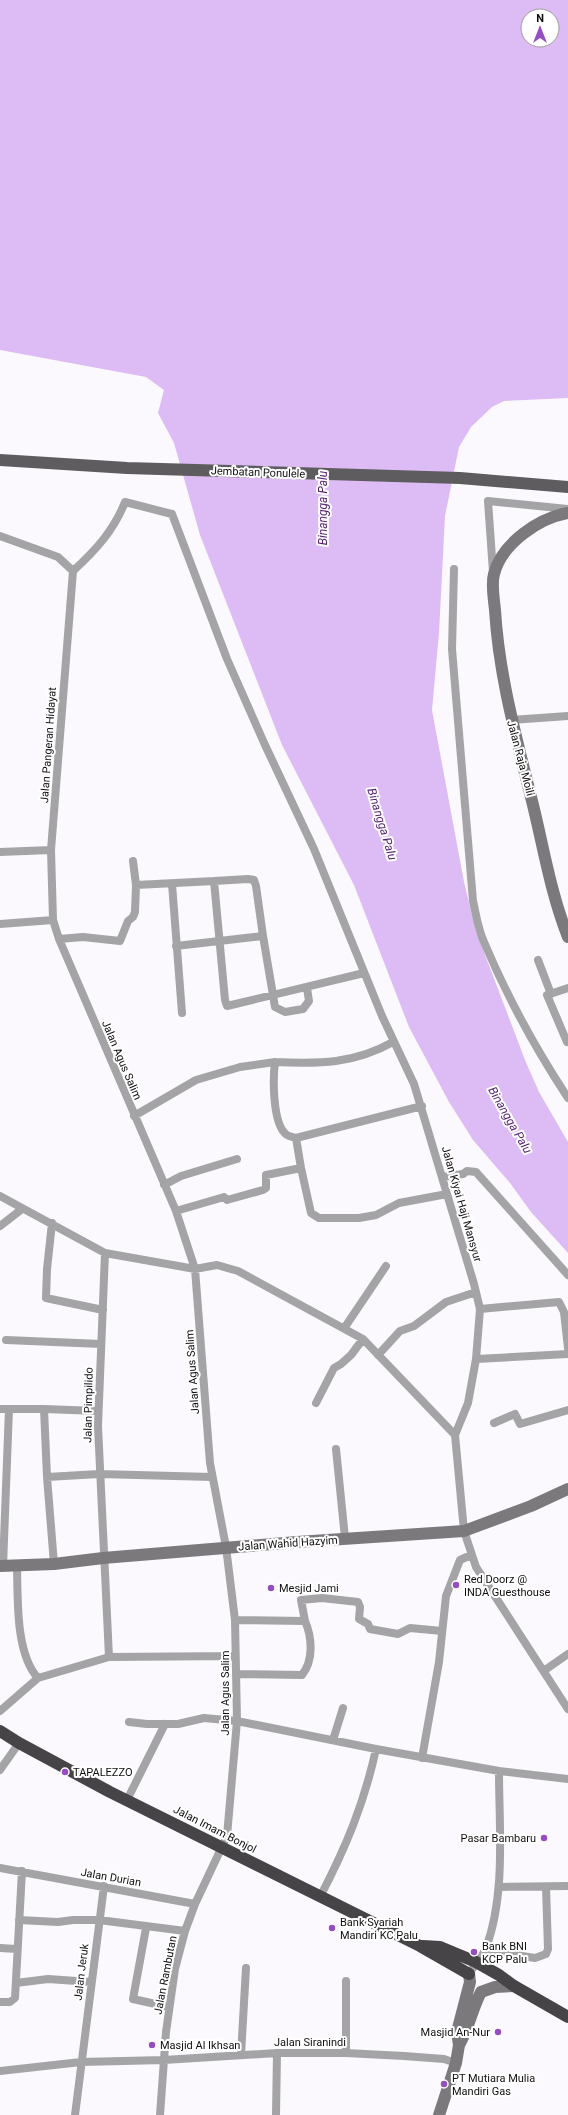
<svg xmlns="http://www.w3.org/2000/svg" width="568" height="2115" font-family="Roboto,sans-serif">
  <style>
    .forest { fill: #ddbcf5; fill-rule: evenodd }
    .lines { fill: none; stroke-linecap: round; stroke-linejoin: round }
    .street { stroke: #a4a3a5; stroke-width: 8 }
    .secondary { stroke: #7b797c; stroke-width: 12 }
    .primary { stroke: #5e5c5f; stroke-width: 12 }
    .highway { stroke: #464447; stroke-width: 12 }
    .poi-dot { fill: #954ec1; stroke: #fff; stroke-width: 1.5 }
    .labels { text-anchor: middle; stroke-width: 4; stroke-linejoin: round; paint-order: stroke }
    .street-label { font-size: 11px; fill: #100f10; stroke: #fff }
    .poi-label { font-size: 11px; fill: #100f10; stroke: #fff; text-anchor: start }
    .water-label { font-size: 12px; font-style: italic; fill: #531e70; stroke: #fff }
  </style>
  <rect width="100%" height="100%" fill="#fbf9fd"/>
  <path class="forest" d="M0 0H568V398L504 401 492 407 471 427 459 447 445 516 439 633 432 710 464 882 476 931 525 1060 539 1092 568 1142V1253L531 1212 510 1183 473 1140 449 1102 409 1027 354 885 282 745 200 535 174 443 158 413 164 390 146 377 0 350ZM528 16H552V40H528Z"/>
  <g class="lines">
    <path class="street" d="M0 536 58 557 73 571
      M454 569 452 649 473 901C476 914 478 929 484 942 506 994 537 1051 568 1098
      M73 571 51 850 53 920 59 939 176 1211 195 1269 210 1463 226 1547 235 1620 237 1721 227 1836 195 1904 185 1931 175 1969 166 2032 160 2115
      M73 571C96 550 114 530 125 502L172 514 227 659 265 745 314 849 382 1016 414 1084 474 1284 480 1309 476 1359 468 1403 455 1435
      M493 572 488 501 568 509
      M511 720 568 716
      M0 852 51 850
      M172 884 182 1013
      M136 885 214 881 225 1000 227 1006 364 973
      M0 924 53 920
      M263 936 275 1007 285 1012 303 1009 309 1001 307 988
      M59 939 83 937 120 941 128 921 133 917 135 912 136 885 133 861
      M176 946 263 936 256 886 254 880 248 879 214 881
      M538 960 551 994
      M567 1042 547 995 568 988
      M275 1062C319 1064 354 1064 393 1042
      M134 1116 196 1080 240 1067 275 1062C273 1077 272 1125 287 1135 290 1137 294 1137 296 1138L301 1168 311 1213 319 1218H359L376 1215 399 1203 447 1194
      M296 1138 422 1106
      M443 1177 463 1174 467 1171 476 1172 568 1275
      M164 1185 181 1176 237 1159
      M0 1196 105 1253 195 1269 217 1265 238 1271 363 1339 455 1435 464 1531 476 1567 568 1709
      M176 1211 224 1197 227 1200 263 1190 266 1188V1175L301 1168
      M52 1223 47 1269 46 1298 103 1310
      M0 1226 22 1209
      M105 1253 98 1426 109 1657
      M480 1309 559 1302 564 1312 568 1348
      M345 1327 386 1266
      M6 1340 101 1344
      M378 1355 400 1331 414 1326 446 1302 476 1292
      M476 1359 568 1354
      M316 1403 334 1368 341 1364 351 1355 363 1339
      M0 1409H9L3 1566
      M9 1409H44
      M494 1423 515 1414 520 1424 568 1410
      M336 1449 345 1538
      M47 1477 99 1474 212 1477
      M54 1564 47 1477 44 1409 98 1411
      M17 1566C18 1597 15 1653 38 1678
      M235 1620 305 1621 301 1600 322 1598 358 1602 360 1607 359 1619 368 1624 370 1629 398 1634 410 1628 442 1631
      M545 1670 568 1654
      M236 1674 302 1675C314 1660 312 1637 305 1621
      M0 1711 38 1678 109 1657 235 1656
      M129 1722 147 1724H178L204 1718 237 1721 376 1749 499 1771 568 1779
      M333 1740 343 1708
      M422 1758 439 1662 446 1596 460 1560 471 1555
      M0 1770 19 1743
      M127 1800 165 1724
      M0 1868 195 1904
      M499 1887 568 1886
      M320 1897C346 1847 364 1804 376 1749
      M19 1920 58 1922 73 1920H99L185 1931
      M146 1928 133 1999 169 2007
      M0 1948 17 1949
      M485 1950 535 1958 546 1954 548 1949 546 1887
      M469 1974C474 1966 482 1957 486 1948 506 1894 499 1828 499 1771
      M346 1981V2053
      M16 1983 48 1979 91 1982
      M0 2002H10L15 1998 22 1871
      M241 2055 246 1968
      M0 2071 81 2062 164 2060 277 2053H346L404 2056 444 2059 456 2063
      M75 2115 104 1886
      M276 2115 277 2053"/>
    <path class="secondary" d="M568 513C539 518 502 543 494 574 491 585 494 599 495 610 499 677 517 740 533 805 544 850 551 894 568 937
      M0 1566 54 1564 103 1558 297 1542 464 1531 531 1506 568 1489
      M459 2045C469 2028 472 2009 481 1992L495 1987 514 1986
      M439 2115 456 2063 459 2045 457 2032 470 1982 469 1974"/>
    <path class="primary" d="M0 460 127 468 460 478 568 487"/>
    <path class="highway" d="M0 1731 19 1743 110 1792 420 1946 469 1974
      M423 1946 440 1947 476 1962 499 1975 514 1986 568 2017"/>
  </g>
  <g class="poi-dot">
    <circle cx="456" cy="1585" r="4"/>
    <circle cx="271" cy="1588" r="4"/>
    <circle cx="65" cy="1772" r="4"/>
    <circle cx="544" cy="1838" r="4"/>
    <circle cx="332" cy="1928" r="4"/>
    <circle cx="474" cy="1952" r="4"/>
    <circle cx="498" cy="2032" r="4"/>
    <circle cx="152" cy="2045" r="4"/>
    <circle cx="444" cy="2084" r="4"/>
  </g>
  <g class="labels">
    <g class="street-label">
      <text transform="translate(258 472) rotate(2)" y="4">Jembatan Ponulele</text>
      <text transform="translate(48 745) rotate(-86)" y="4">Jalan Pangeran Hidayat</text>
      <text transform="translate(521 758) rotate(75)" y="4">Jalan Raja Moili</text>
      <text transform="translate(122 1060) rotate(67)" y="4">Jalan Agus Salim</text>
      <text transform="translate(462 1204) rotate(74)" y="4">Jalan Kiyai Haji Mansyur</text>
      <text transform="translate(192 1372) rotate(-94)" y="4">Jalan Agus Salim</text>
      <text transform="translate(88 1405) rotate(-89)" y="4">Jalan Pimpilido</text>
      <text transform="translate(288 1543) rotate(-4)" y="4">Jalan Wahid Hazyim</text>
      <text transform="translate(225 1693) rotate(-90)" y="4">Jalan Agus Salim</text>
      <text transform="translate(215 1829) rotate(27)" y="4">Jalan Imam Bonjol</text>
      <text transform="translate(111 1877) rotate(10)" y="4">Jalan Durian</text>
      <text transform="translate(81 1972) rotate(-83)" y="4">Jalan Jeruk</text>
      <text transform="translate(165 1975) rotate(-79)" y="4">Jalan Rambutan</text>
      <text x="310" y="2046">Jalan Siranindi</text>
    </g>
    <g class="poi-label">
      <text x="464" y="1583">Red Doorz @<tspan x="464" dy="13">INDA Guesthouse</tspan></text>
      <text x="279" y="1592">Mesjid Jami</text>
      <text x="73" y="1776">TAPALEZZO</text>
      <text x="536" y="1842" text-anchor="end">Pasar Bambaru</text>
      <text x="340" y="1926">Bank Syariah<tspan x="340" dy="13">Mandiri KC Palu</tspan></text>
      <text x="482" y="1950">Bank BNI<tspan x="482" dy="13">KCP Palu</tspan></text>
      <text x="490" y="2036" text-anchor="end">Masjid An-Nur</text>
      <text x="160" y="2049">Masjid Al Ikhsan</text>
      <text x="452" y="2082">PT Mutiara Mulia<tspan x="452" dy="13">Mandiri Gas</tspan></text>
    </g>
    <g class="water-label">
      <text transform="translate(323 508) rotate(-90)" y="4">Binangga Palu</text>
      <text transform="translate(382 824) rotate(73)" y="4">Binangga Palu</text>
      <text transform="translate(510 1120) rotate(60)" y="4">Binangga Palu</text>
    </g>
  </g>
  <g transform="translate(540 28)"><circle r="19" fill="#ffffff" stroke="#9f9f9f"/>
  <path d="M0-3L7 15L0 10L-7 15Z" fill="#954ec1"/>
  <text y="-6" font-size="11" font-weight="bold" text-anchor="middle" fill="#100f10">N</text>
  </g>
</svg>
